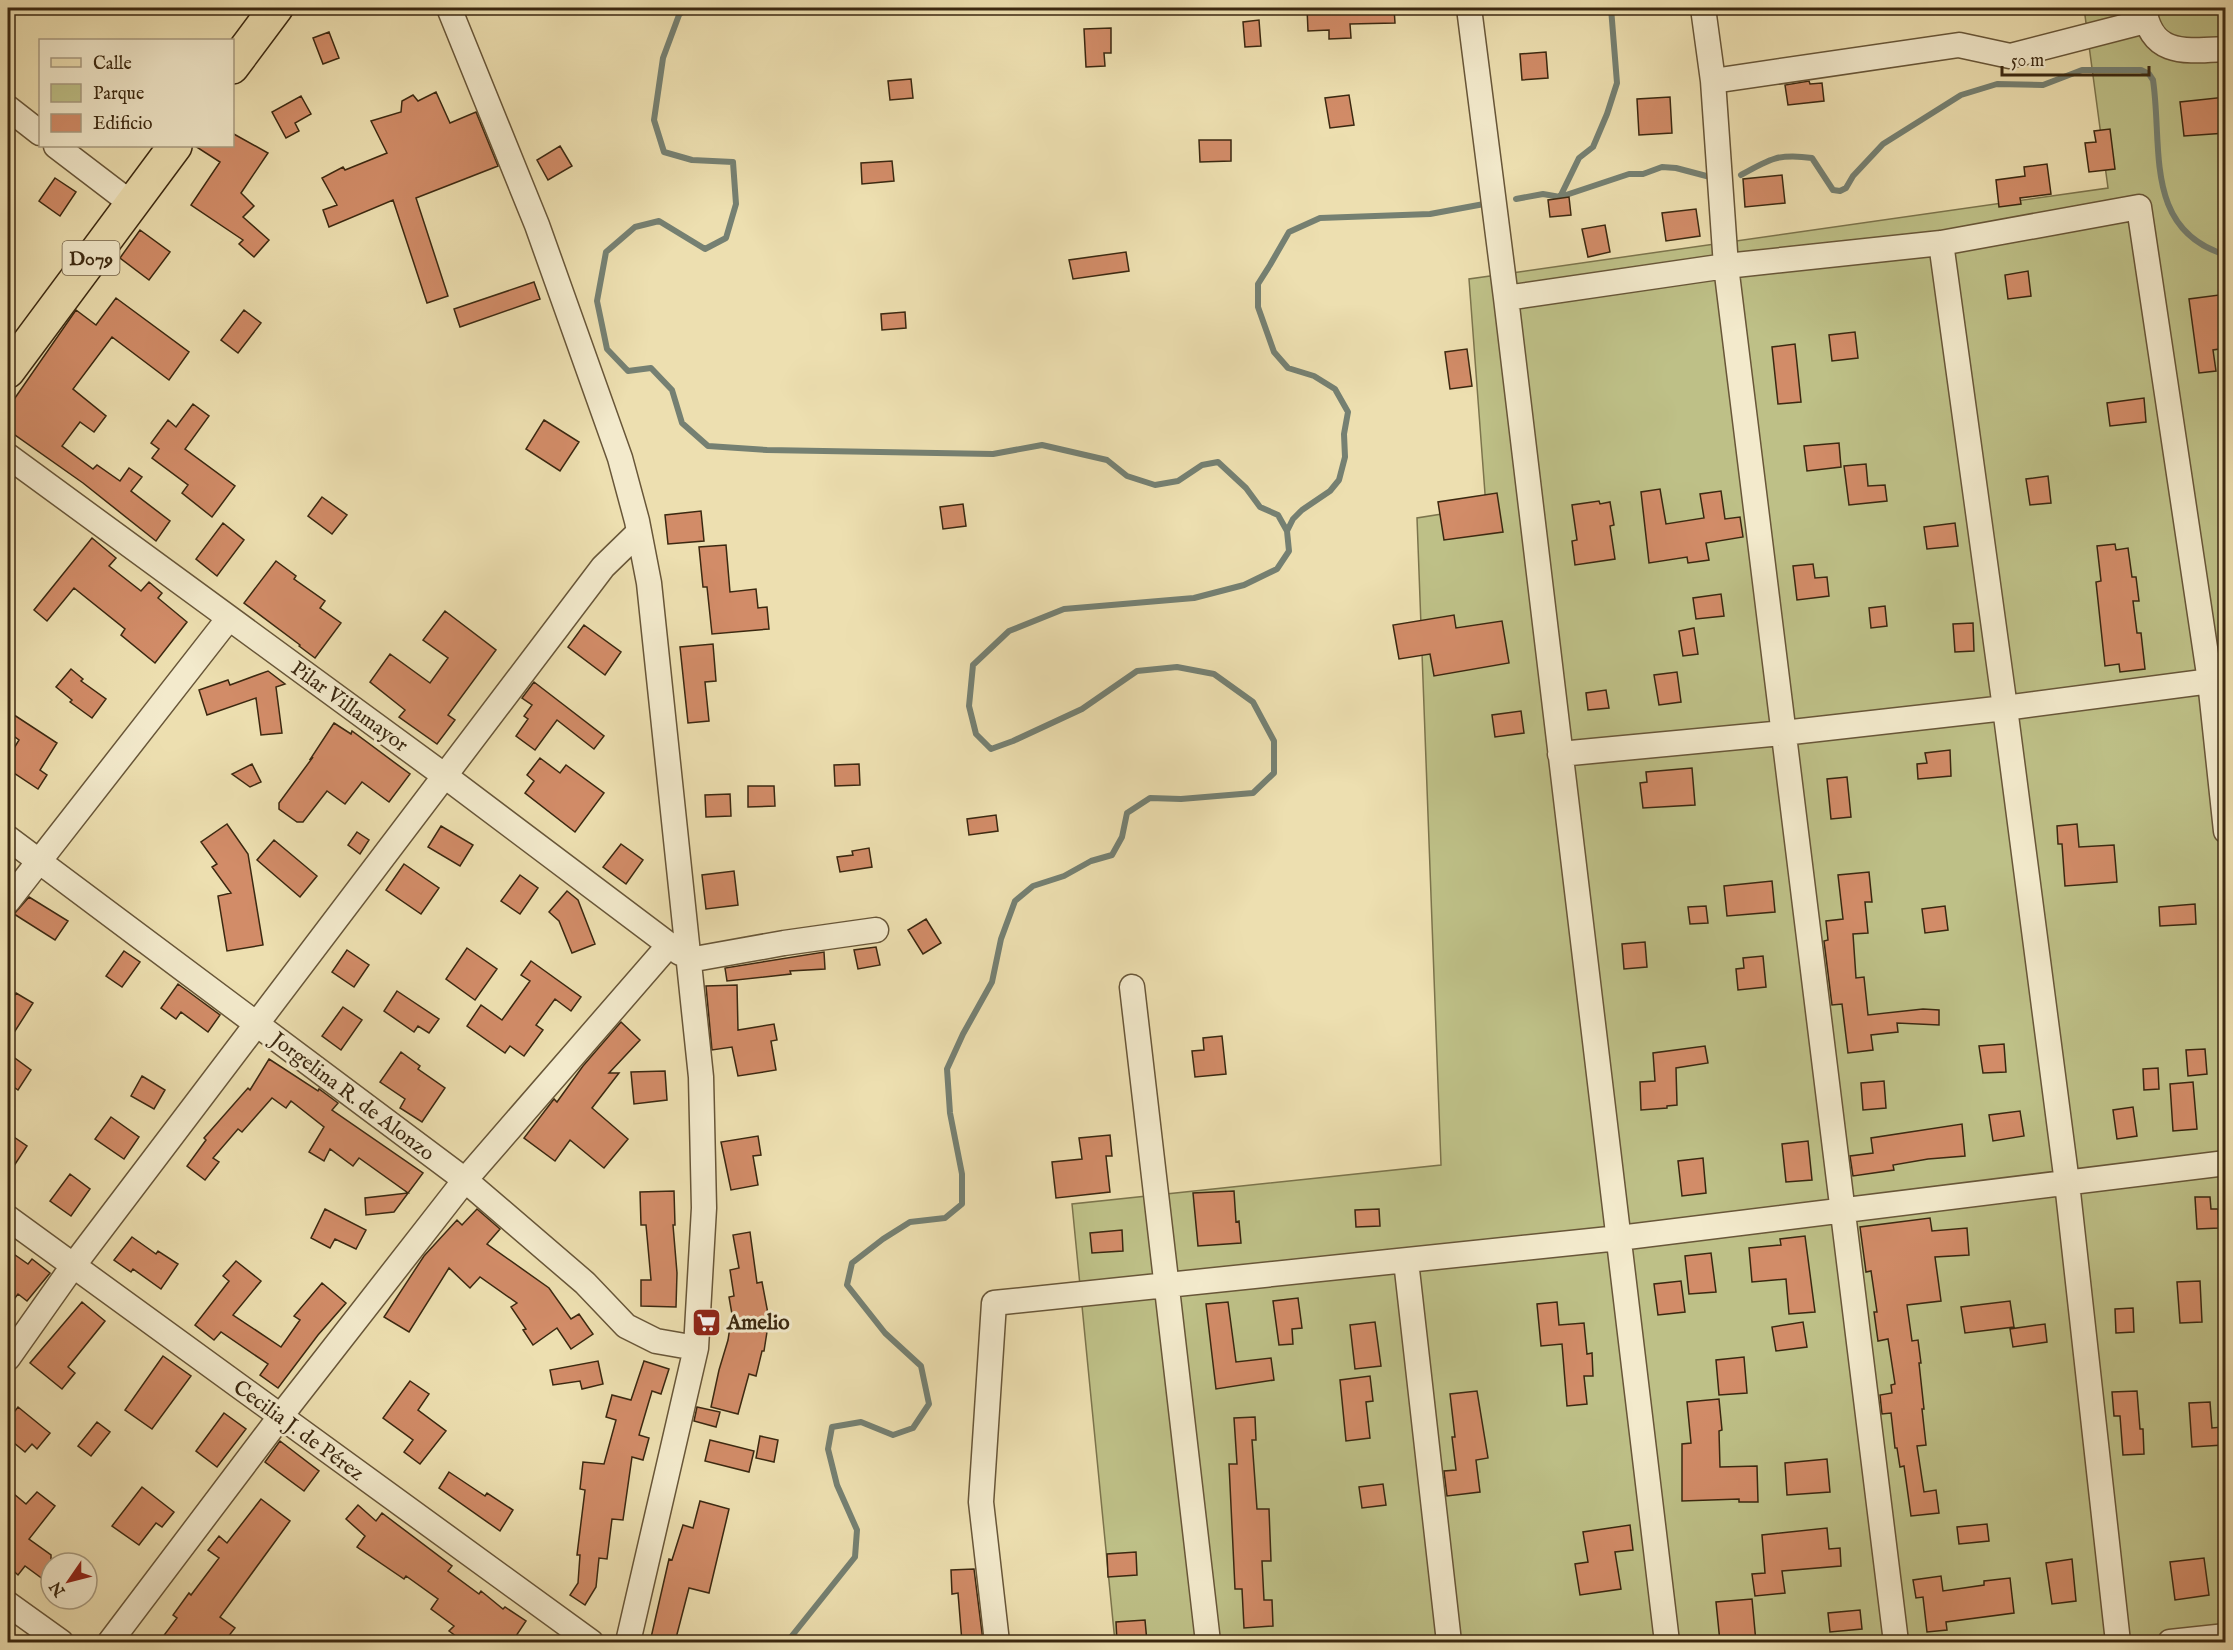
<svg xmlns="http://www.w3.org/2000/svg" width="2233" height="1650" font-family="'IM FELL English',serif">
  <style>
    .green { fill: #bec087; stroke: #7c744c; stroke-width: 1.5 }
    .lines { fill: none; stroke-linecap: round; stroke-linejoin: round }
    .stream { stroke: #758072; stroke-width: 6 }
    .building { fill: #d28c68; stroke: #3b2810; stroke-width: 1.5 }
    .minor-casing { stroke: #685638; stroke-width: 27 }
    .primary-casing { stroke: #3b2810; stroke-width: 36 }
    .minor { stroke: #f3eacc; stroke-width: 24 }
    .primary { stroke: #eddfb0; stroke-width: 33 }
    .labels { text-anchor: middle; stroke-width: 6; stroke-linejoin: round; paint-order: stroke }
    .shield { fill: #f3eacc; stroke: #726248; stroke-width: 1.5 }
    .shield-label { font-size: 20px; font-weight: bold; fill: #3b2810 }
    .street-label { font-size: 21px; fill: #3b2810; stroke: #f3eacc }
    .poi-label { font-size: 21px; font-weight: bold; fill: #3b2810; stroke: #f3eacc; text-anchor: start }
  </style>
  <rect width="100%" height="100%" fill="#eddfb0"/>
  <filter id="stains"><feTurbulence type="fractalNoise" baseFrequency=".00333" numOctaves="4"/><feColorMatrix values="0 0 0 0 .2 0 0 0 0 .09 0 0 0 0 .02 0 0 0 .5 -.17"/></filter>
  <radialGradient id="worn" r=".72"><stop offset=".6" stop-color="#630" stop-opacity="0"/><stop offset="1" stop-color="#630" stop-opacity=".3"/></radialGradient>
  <path class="green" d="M2084 8H2225V1642H1115L1072 1204 1441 1165 1417 518 1486 507 1469 279 2108 188Z"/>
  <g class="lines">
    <path class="stream" d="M686 8 679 15 663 58 654 120 664 152 692 160 733 162 736 204 726 238 705 249 659 221 635 227 606 252 597 301 607 349 628 371 651 368 672 390 682 423 708 446 767 450 993 454 1042 445 1107 460 1127 476 1155 485 1178 481 1202 465 1218 462 1246 488 1260 507 1278 515 1287 531 1289 551 1277 569 1244 585 1194 598 1064 609 1009 631 973 665 969 706 976 734 991 749 1013 741 1082 709 1137 671 1177 667 1214 674 1253 702 1274 741V773L1253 793 1181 799 1150 798 1127 813 1122 837 1112 855 1091 861 1064 876 1033 886 1015 901 1001 939 992 982 963 1034 947 1069 950 1113 962 1174V1204L945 1218 910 1222 883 1239 852 1263 847 1285 885 1333 921 1366 929 1404 913 1428 893 1435 861 1422 832 1427 828 1449 837 1485 857 1530 855 1557 787 1642
      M1741 175C1769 159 1779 153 1812 158L1833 190 1840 191 1846 188 1853 176 1883 144 1961 95 1997 84 2043 85 2082 70H2141L2149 74 2153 80C2163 147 2143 230 2226 255
      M1560 197 1579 158 1593 147 1607 114 1617 83 1611 8
      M1516 199 1543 194 1560 197 1629 174H1643L1662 167 1676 168 1714 178
      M1287 531 1293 519 1302 510 1330 491 1339 480 1345 457 1344 434 1348 412 1335 389 1314 376 1288 368 1274 352 1258 307V284L1270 265 1289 232 1320 218 1430 214 1484 204"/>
  </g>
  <path class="building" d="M1307 8H1394L1395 23 1350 24 1351 38 1329 39V30L1308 31Z
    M1259 20 1261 46 1245 47 1243 22Z
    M1111 28V53H1104L1105 66 1086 67 1084 29Z
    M329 32 339 58 323 64 313 38Z
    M1546 52 1548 78 1522 80 1520 54Z
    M911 79 913 98 890 100 888 81Z
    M1809 81 1810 84 1822 83 1824 101 1788 105 1785 85Z
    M436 92 450 123 476 112 498 166 416 198 448 296 427 303 393 200 329 227 323 210 337 205 322 178 343 167 345 170 387 153 371 121 401 112 402 101 413 95 418 101Z
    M1349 95 1354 125 1330 128 1325 98Z
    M301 96 311 114 295 123 299 131 286 138 272 112Z
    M1670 97 1672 133 1639 135 1637 99Z
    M2226 97V133L2184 136 2180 102Z
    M2110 129 2115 169 2089 172 2085 143 2096 142 2094 131Z
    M232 133 268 153 241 193 254 206 243 217 269 240 254 257 239 244 243 240 191 205 220 162 195 146H232Z
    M1199 140H1231V161L1200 162Z
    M560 146 572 166 548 180 537 160Z
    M892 161 894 181 862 184 861 163Z
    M2047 164 2051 194 2020 198 2021 204 1999 207 1996 180 2025 176 2024 167Z
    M1782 175 1785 203 1745 207 1743 179Z
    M55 178 76 192 60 216 39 201Z
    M1569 197 1571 215 1550 217 1548 200Z
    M1696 209 1700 236 1666 241 1662 213Z
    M1605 225 1610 252 1588 257 1582 229Z
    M140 230 170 252 149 280 120 258Z
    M1126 252 1129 271 1073 279 1069 260Z
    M2028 271 2031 296 2008 299 2005 275Z
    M534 282 540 299 460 327 454 309Z
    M2219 295 2226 348 2213 350 2216 371 2199 373 2189 299Z
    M116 298 189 352 169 380 112 337 73 389 106 416 94 432 80 422 62 446 93 469 97 465 120 481 129 468 142 477 131 491 170 521 156 541 83 483 8 430V408L76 310 96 325Z
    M244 310 261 323 238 353 221 340Z
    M905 312 906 328 882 330 881 314Z
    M1855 332 1858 358 1832 361 1829 335Z
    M1795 344 1801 402 1778 404 1772 347Z
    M1467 349 1472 386 1450 389 1445 352Z
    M2144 398 2146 422 2110 426 2107 403Z
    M193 404 209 416 185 449 235 486 212 517 182 493 188 485 152 458 159 449 151 443 168 420 176 427Z
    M544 420 579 442 560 471 526 449Z
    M1839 443 1841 467 1807 471 1804 446Z
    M1866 464 1868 486 1885 485 1887 501 1849 505 1844 466Z
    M2048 476 2051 503 2030 505 2026 479Z
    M1660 489 1666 524 1704 518 1700 494 1721 491 1725 519 1740 517 1743 537 1706 543 1709 560 1688 563 1687 557 1649 563 1641 492Z
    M1497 493 1503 532 1444 540 1438 502Z
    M322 497 347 515 332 534 308 516Z
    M1599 501 1600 504 1610 502 1614 525 1610 526 1615 559 1575 565 1572 541 1577 540 1572 505Z
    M963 504 966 526 943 529 940 507Z
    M701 511 704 541 668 544 665 515Z
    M223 523 244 540 217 576 196 559Z
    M1955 523 1958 546 1927 549 1924 527Z
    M92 538 116 558 109 566 141 591 149 582 162 593 158 598 187 622 155 663 121 635 125 629 74 588 47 621 34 610Z
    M2115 544 2116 550 2128 548 2132 577H2136L2139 601H2133L2137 633H2141L2145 669 2120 672 2119 664 2105 666 2096 582 2101 581 2097 546Z
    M726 545 730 592 756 589 758 608 767 607 769 629 712 634 707 587H703L699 547Z
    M276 561 296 576 294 579 325 601 320 608 341 623 315 658 299 646 300 645 244 603Z
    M1813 564 1815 578 1827 577 1829 596 1797 600 1793 566Z
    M1721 594 1724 616 1696 619 1693 598Z
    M1885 606 1887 626 1871 628 1869 608Z
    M445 611 496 650 448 715 455 720 437 744 399 717 405 710 370 682 390 654 430 683 448 658 423 640Z
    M1454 615 1456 628 1502 621 1509 663 1434 676 1430 654 1399 659 1393 625Z
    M1973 623 1974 651 1955 652 1953 624Z
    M584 625 621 652 605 675 568 647Z
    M1694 628 1698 654 1683 656 1679 631Z
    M713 644 716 681 705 682 709 721 688 723 680 647Z
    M71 669 83 679 81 681 106 699 92 718 70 702 72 700 56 687Z
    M268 671 285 684 276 687 282 733 261 735 256 698 207 715 199 690 228 680 230 685Z
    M1677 672 1681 702 1659 705 1654 675Z
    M534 682 604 736 594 749 557 720 535 750 516 736 528 719 524 716 532 705 522 698Z
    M1606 690 1609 708 1588 710 1586 693Z
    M8 711 57 743 40 770 47 775 38 789 8 769V758L19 740 8 732Z
    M1521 711 1524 733 1495 737 1492 715Z
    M334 723 351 734 352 731 410 774 389 802 362 782 345 804 327 791 303 822H297L279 809V803L313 757 311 758Z
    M1950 750 1951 776 1918 779 1917 764 1927 763 1925 753Z
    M540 758 560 773 566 765 604 793 575 832 525 793 534 781 527 775Z
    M252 764 261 782 250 787 232 774Z
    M859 764 860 785 835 786 834 765Z
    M1692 768 1695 805 1643 808 1640 783 1647 782 1646 772Z
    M1847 777 1851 817 1831 819 1827 779Z
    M748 786H774L775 806 748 807Z
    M730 794 731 816 706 817 705 795Z
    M996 815 998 831 969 835 967 819Z
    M227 824 248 854 263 945 227 951 218 896 231 893 212 867 217 864 201 842Z
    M2077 824 2079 847 2114 845 2117 882 2065 886 2062 844H2058L2057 826Z
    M441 826 473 845 460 866 428 847Z
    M357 832 369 840 360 854 348 845Z
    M274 840 317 876 300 897 257 860Z
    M621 844 643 860 626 884 603 867Z
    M869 848 872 867 840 872 837 857 853 855 852 851Z
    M404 864 439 888 421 914 386 890Z
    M734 871 738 905 706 909 702 875Z
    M1869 872 1872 902H1865L1868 933 1853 934 1856 978 1864 977 1868 1015 1923 1009 1939 1010V1025L1897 1023 1898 1032 1871 1035 1873 1050 1848 1053 1842 1004 1832 1005 1824 941 1828 940 1826 921 1843 919 1838 875Z
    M520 875 538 888 520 914 501 901Z
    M1772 881 1775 912 1727 916 1724 886Z
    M567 891 578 900 595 944 572 953 559 921 549 912Z
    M29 897 68 921 55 940 14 914Z
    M2195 904 2196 924 2160 926 2159 907Z
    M1706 906 1708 923 1690 924 1688 907Z
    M1945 906 1948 930 1925 933 1922 909Z
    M926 919 941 943 923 954 908 930Z
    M1645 942 1647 967 1624 969 1622 944Z
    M876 947 880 965 858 969 854 950Z
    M467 948 497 969 475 1000 446 979Z
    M347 950 369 965 354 987 332 972Z
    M124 951 140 962 122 987 106 976Z
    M824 952 825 969 790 971 791 974 727 981 725 968Z
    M1763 956 1766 987 1738 990 1736 969 1744 968 1743 958Z
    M531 961 581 997 571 1011 555 999 536 1025 543 1030 524 1056 510 1046 505 1053 467 1026 481 1005 502 1020 530 981 521 975Z
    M178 984 220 1015 208 1032 181 1012 176 1019 161 1008Z
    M737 985 738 1030 774 1024 777 1040 771 1041 776 1070 738 1076 732 1047 712 1050 706 986Z
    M397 991 439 1019 429 1033 418 1026 414 1032 384 1011Z
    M16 993 33 1003 8 1042V1006Z
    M343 1007 362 1020 341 1050 322 1036Z
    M621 1022 640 1040 609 1073H619L592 1108 628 1139 604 1168 570 1140 555 1161 524 1138 554 1099 557 1102 583 1066Z
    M1222 1036 1226 1074 1195 1077 1192 1051 1204 1050 1203 1038Z
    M2004 1044 2006 1072 1983 1073 1979 1046Z
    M1705 1046 1708 1063 1676 1068 1677 1105 1667 1106V1108L1641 1110 1640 1082 1655 1081 1653 1053Z
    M2205 1049 2207 1074 2188 1076 2186 1050Z
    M401 1052 420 1066 418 1069 445 1088 422 1122 400 1108 405 1099 380 1082Z
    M8 1053 31 1070 18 1090 8 1083Z
    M269 1059 318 1091 319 1089 338 1103 332 1110 423 1173 394 1212 366 1215 365 1198 408 1193 359 1158 353 1166 330 1149 324 1161 309 1152 324 1127 291 1101 286 1108 272 1098 242 1132 238 1129 213 1158 219 1162 205 1180 187 1166 206 1140 204 1138 248 1088 250 1090Z
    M2158 1068 2159 1089 2144 1090 2143 1069Z
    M665 1071 667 1100 634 1104 631 1072Z
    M142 1076 165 1090 154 1109 131 1096Z
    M1884 1081 1886 1108 1863 1110 1861 1083Z
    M2193 1082 2197 1129 2173 1131 2170 1084Z
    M2133 1107 2137 1136 2117 1139 2113 1110Z
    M2020 1111 2024 1136 1993 1141 1989 1115Z
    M111 1117 139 1137 124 1159 95 1139Z
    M1962 1124 1965 1156 1928 1159 1893 1165 1894 1170 1853 1176 1850 1156 1873 1153 1871 1138Z
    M8 1133 27 1146 8 1175Z
    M1110 1135 1112 1156H1106L1110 1192 1056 1198 1052 1162 1082 1159 1079 1138Z
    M758 1136 761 1155 753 1156 758 1185 731 1190 721 1142Z
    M1808 1141 1812 1180 1786 1182 1782 1144Z
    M1703 1158 1706 1193 1682 1196 1678 1161Z
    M70 1174 90 1189 71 1216 50 1201Z
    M674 1191 675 1225H673L677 1273 676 1307 641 1306V1280H651L646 1225H641L640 1192Z
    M1234 1191 1236 1222 1239 1221 1241 1243 1198 1246 1193 1193Z
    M2195 1197H2210L2211 1209H2218L2219 1228 2197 1229Z
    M325 1209 366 1230 356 1249 335 1239 330 1248 311 1238Z
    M477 1209 500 1229 487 1244 549 1288 571 1319 579 1314 593 1334 571 1349 557 1328 533 1345 523 1330 526 1329 511 1307 517 1303 480 1277 470 1288 449 1268 409 1332 384 1317 424 1256 457 1220 462 1225Z
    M1379 1209 1380 1226 1356 1227 1355 1210Z
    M1930 1218 1932 1231 1967 1228 1969 1255 1935 1257 1941 1301 1907 1305 1912 1341 1918 1340 1921 1363H1919L1924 1409H1922L1926 1445 1917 1446 1924 1492 1936 1490 1939 1513 1911 1516 1904 1466 1900 1467 1897 1448H1895L1891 1413 1882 1414 1880 1395 1892 1393 1891 1385 1895 1384 1888 1339 1878 1341 1874 1312H1877L1871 1271 1866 1272 1860 1227Z
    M1122 1230 1123 1251 1092 1253 1090 1233Z
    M750 1232 757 1283 762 1282 769 1319 764 1351H762L756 1376 749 1374 738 1414 711 1407 719 1370 728 1340 732 1314 729 1297 734 1296 730 1270 739 1268 733 1235Z
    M1805 1236 1815 1312 1789 1314 1786 1279 1752 1282 1749 1248 1781 1245 1780 1239Z
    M132 1237 156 1254 158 1251 178 1264 161 1289 133 1269 131 1272 114 1260Z
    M8 1250 28 1264 32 1259 50 1273 27 1301 18 1294 8 1307Z
    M1711 1253 1716 1292 1689 1294 1685 1256Z
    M236 1261 261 1281 233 1315 281 1347 300 1320 294 1316 322 1283 346 1303 318 1335 278 1388 260 1375 268 1364 221 1332 214 1340 195 1325 229 1281 223 1276Z
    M1681 1281 1685 1312 1658 1315 1654 1284Z
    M2200 1281 2202 1322 2180 1323 2177 1282Z
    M1298 1298 1302 1328 1292 1329 1293 1344 1279 1345 1273 1301Z
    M2010 1301 2014 1327 1965 1333 1961 1307Z
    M82 1302 105 1321 68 1367 75 1373 62 1389 30 1363Z
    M1228 1302 1236 1362 1271 1358 1274 1380 1216 1389 1206 1304Z
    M1557 1302 1559 1325 1584 1323 1587 1354 1592 1353 1593 1376H1584L1587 1404 1567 1406 1562 1344 1541 1346 1537 1304Z
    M2133 1308 2134 1332 2116 1333 2115 1309Z
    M1375 1322 1381 1366 1355 1369 1350 1325Z
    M1803 1322 1807 1347 1776 1351 1772 1327Z
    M2045 1324 2047 1342 2013 1347 2010 1329Z
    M163 1356 191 1376 152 1429 125 1410Z
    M1744 1357 1747 1393 1719 1395 1716 1360Z
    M598 1361 603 1384 582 1389 580 1381 553 1385 550 1370Z
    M644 1361 669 1369 661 1394 652 1391 639 1435 649 1438 643 1460 632 1457 623 1520 612 1519 607 1559 599 1558 596 1587 585 1605 570 1595 578 1583 580 1555H577L585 1490 580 1489 583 1462 604 1464 616 1420 606 1417 612 1395 631 1400Z
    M1370 1376 1373 1401 1366 1402 1370 1438 1346 1441 1340 1380Z
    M410 1381 429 1394 418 1410 446 1431 420 1464 404 1452 413 1440 383 1418Z
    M1477 1391 1488 1458 1476 1460 1480 1492 1447 1496 1444 1471 1456 1470 1452 1437H1455L1450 1394Z
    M2137 1391 2140 1429H2143L2144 1454 2123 1455 2120 1416H2114L2112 1392Z
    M1719 1399 1722 1430 1719 1431 1720 1467 1757 1466 1758 1502H1739V1499L1682 1501V1444L1691 1443 1687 1402Z
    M2210 1402 2212 1428 2222 1427 2223 1445 2192 1447 2189 1403Z
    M18 1407 50 1433 37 1449 32 1444 25 1452 8 1438V1420Z
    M697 1407 720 1412 716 1427 694 1421Z
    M224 1413 246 1429 217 1467 196 1451Z
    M1255 1417 1256 1440H1252L1257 1509H1269L1271 1561H1262L1264 1600H1272L1273 1626 1244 1628 1242 1589H1235L1229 1464H1237L1234 1418Z
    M97 1422 110 1432 91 1456 78 1446Z
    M760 1436 778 1440 774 1462 756 1458Z
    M710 1440 754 1451 749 1472 705 1461Z
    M280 1441 319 1471 304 1491 265 1462Z
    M1827 1459 1830 1492 1787 1495 1785 1463Z
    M449 1472 485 1496 487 1493 513 1510 500 1531 439 1488Z
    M1383 1484 1386 1505 1362 1508 1359 1487Z
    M142 1487 174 1512 162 1527 156 1523 139 1545 112 1526Z
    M8 1489 26 1504 37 1492 55 1506 29 1539 51 1555V1585L25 1566 18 1575 8 1566Z
    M261 1499 290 1521 220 1617 235 1628 224 1642H159L177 1618 173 1615 189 1593 191 1595 219 1558 208 1550 219 1536 227 1543Z
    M700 1501 729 1509 709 1593 689 1588 675 1642H650L669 1559 672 1560 683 1525 693 1528Z
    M358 1505 376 1521 382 1513 452 1566 448 1571 479 1594 481 1591 503 1609 505 1607 526 1621 512 1642H464L449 1631 454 1626 431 1609 438 1599 406 1576 404 1579 357 1547 365 1536 346 1519Z
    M1987 1524 1989 1541 1959 1544 1957 1527Z
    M1630 1525 1633 1550 1615 1552 1621 1589 1580 1595 1575 1564 1588 1562 1583 1532Z
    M1827 1528 1829 1549 1840 1548 1841 1566 1782 1571 1785 1593 1755 1596 1752 1574 1765 1573 1762 1535Z
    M1136 1552 1137 1575 1108 1577 1107 1554Z
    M2204 1558 2209 1595 2175 1600 2170 1562Z
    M2072 1559 2076 1601 2052 1604 2046 1563Z
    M974 1569 983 1641 962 1642 958 1593 952 1594 951 1570Z
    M1941 1576 1943 1591 1984 1585V1581L2010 1578 2014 1613 1946 1622 1947 1630 1927 1632 1923 1597 1916 1598 1913 1580Z
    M1752 1599 1756 1642H1720L1716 1602Z
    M1860 1610 1862 1629 1830 1632 1828 1613Z
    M1145 1620 1147 1642H1117L1116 1622Z"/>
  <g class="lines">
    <defs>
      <path id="minor" d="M449 8 537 225 620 458 637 521 649 583 701 1077 704 1208 696 1348 628 1642
        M1469 8 1506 298 1667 1642
        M1703 8 1713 81 1726 266 1896 1642
        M2144 8C2151 57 2186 51 2226 49
        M1713 81 1959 45 2010 56 2146 21
        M8 108 40 133
        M56 146 132 204
        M1941 243 2005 708 2067 1183 2118 1642
        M1506 298 1726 266 1941 243 2139 207 2210 681 2226 831
        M8 456 445 776 680 953
        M1560 754 1783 733 2005 708 2226 679
        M8 838 465 1180 585 1283 626 1326 656 1341 696 1348
        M8 901 229 618
        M689 960 784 943 876 930
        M1132 987 1208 1642
        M8 1218 591 1642
        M1406 1261 1449 1642
        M8 1358 73 1266 603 567 639 532
        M8 1604 61 1642
        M110 1642 280 1417 465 1180 669 945
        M997 1642 981 1502 994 1303 1619 1238 2226 1163
        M2170 1642 2226 1636"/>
      <path id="primary" d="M232 67 276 8
        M8 371 175 146"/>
    </defs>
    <use href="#minor" class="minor-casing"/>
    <use href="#primary" class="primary-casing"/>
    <use href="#minor" class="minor"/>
    <use href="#primary" class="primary"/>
  </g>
  <defs>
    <symbol id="supermarket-square" viewBox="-11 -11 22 22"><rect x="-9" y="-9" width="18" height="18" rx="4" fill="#8f2418" stroke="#f3eacc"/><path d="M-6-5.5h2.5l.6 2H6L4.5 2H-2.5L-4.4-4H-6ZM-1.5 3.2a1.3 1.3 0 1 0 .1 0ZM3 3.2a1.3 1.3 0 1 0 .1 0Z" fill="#fff"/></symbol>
  </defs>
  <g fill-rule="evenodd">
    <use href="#supermarket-square" x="690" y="1306" width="33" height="33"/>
  </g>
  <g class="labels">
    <rect class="shield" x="62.5" y="241" width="57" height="34" rx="4.5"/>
    <g class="shield-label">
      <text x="91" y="265">D079</text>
    </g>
    <g class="street-label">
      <text transform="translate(350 706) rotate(36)" y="7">Pilar Villamayor</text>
      <text transform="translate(353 1096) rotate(37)" y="7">Jorgelina R. de Alonzo</text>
      <text transform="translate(299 1430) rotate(36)" y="7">Cecilia J. de Pérez</text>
    </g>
    <g class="poi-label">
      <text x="727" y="1329">Amelio</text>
    </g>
  </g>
  <rect width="2233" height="1650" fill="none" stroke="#eddfb0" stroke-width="30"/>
  <rect x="9" y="9" width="2215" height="1632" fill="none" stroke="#3b2810" stroke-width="3"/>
  <rect x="15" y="15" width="2203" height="1620" fill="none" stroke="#3b2810" stroke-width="1.5"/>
  <rect x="39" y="39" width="195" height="108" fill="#f3eacc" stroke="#a99c81" stroke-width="1.5"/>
  <rect x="51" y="58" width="30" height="9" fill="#eddfb0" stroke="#a99c81" stroke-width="1.5"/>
  <text x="93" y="69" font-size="18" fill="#3b2810">Calle</text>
  <rect x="51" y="84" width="30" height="18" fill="#bec087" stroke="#a99c81" stroke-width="1.5"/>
  <text x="93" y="99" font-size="18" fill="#3b2810">Parque</text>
  <rect x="51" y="114" width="30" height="18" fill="#d28c68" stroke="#a99c81" stroke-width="1.5"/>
  <text x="93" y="129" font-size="18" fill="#3b2810">Edificio</text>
  <g transform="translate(69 1581) rotate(235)"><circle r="28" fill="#f3eacc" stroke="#a99c81" stroke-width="1.5"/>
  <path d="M0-4.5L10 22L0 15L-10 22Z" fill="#8f2418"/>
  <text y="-9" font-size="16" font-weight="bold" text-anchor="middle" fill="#3b2810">N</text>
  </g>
  <path d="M2002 66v9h147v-9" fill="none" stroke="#3b2810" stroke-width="3"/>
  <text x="2011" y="66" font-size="18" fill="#3b2810" stroke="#f3eacc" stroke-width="4.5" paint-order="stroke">50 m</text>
  <rect width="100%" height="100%" filter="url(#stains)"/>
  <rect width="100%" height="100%" fill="url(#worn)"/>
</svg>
